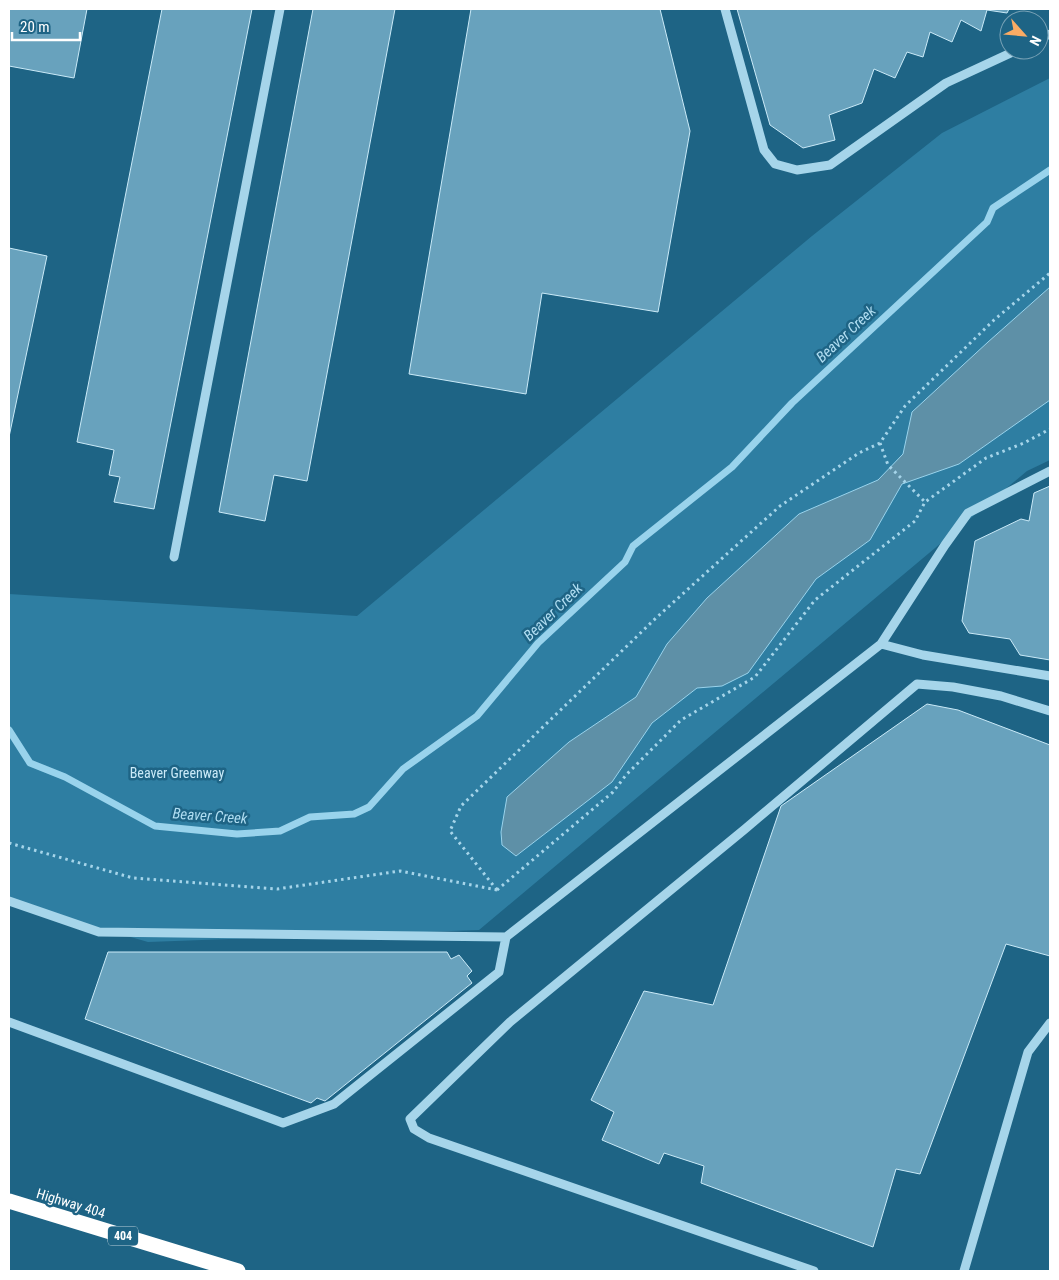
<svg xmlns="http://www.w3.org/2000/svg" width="1059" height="1280" font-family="'Roboto Condensed',sans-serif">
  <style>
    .green { fill: #2e7ea2 }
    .water { fill: #5e90a7; stroke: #99d3ec }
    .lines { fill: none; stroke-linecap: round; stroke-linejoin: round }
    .stream { stroke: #99d3ec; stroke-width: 7 }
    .building { fill: #68a2bd; stroke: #caeaf8 }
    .path { stroke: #a6d5ea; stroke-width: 3; stroke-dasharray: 2.5 4; stroke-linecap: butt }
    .minor { stroke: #a6d5ea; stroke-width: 9 }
    .highway { stroke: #fff; stroke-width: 15 }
    .labels { text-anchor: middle; stroke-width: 5; stroke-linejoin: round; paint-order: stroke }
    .shield { fill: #1e6485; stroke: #bcd0da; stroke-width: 1 }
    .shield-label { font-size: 12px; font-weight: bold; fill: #fff }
    .park-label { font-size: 14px; fill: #caeaf8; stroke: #1e6485 }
    .street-label { font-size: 14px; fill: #fff; stroke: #1e6485 }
    .water-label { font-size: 15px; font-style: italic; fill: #b1def2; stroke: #1e6485 }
  </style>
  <rect width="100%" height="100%" fill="#1e6485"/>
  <path class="green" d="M1050 78V460L1027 471 479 930 148 942 9 902V594L357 616 812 236 942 133Z"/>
  <path class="water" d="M1050 287V400L959 464 902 484 870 540 816 579 748 673 722 686 697 688 652 723 612 782 516 856 502 845 501 832 507 797 569 742 636 697 667 644 707 598 799 514 878 480 903 454 912 412 988 342Z"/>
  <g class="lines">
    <path class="stream" d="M9 730 30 763 65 777 155 826 237 834 280 831 310 817 354 814 369 807 403 769 477 716 538 643 625 562 633 546 732 467 792 403 987 222 993 208 1050 170"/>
  </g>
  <path class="building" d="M9 9H87L74 78 9 66Z
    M162 9H252L154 509 114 502 120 477 109 475 114 450 77 442Z
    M313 9H395L307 481 274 475 265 521 219 512Z
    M471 9H660L690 131 658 312 542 293 526 394 409 374Z
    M737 9H1009L1007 13 987 10 981 31 961 20 952 42 930 32 923 57 907 52 895 78 874 69 862 103 829 115 835 140 803 148 770 125Z
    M9 248 47 256 9 437Z
    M1050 486V660L1020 655 1010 639 969 633 962 621 975 541 1021 519 1029 521 1034 493Z
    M927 704 958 710 1050 745V956L1006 944 920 1174 896 1169 873 1247 701 1183 704 1166 664 1153 659 1164 602 1140 614 1112 591 1100 644 991 713 1005 781 806Z
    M108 952H447L451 959 459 955 472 971 467 976 472 983 325 1101 317 1098 311 1103 85 1019Z"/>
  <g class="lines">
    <path class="path" d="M880 443 888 465 925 502
      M9 843 133 878 277 889 400 871 497 890
      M497 890 450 831 461 806 656 618 780 506 859 453 880 443 905 406 994 320 1050 273
      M497 890 613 792 626 775 681 720 755 677 815 600 915 521 925 502 986 458 1024 443 1050 429"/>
    <path class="minor" d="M725 9 764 150 775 164 797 170 830 165 946 83 1017 50
      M1039 39 1050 34
      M174 557 280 9
      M881 644 945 545 968 513 1050 471
      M9 901 99 932 506 937 881 644 923 655 1050 676
      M9 1022 283 1123 334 1104 499 972 506 937
      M814 1271 429 1138 414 1129 410 1119 510 1022 745 829 917 684 953 687 1001 696 1050 711
      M964 1271 1028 1052 1050 1023"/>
    <path class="highway" d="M9 1201 238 1271"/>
  </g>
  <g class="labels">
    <rect class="shield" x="108" y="1226.5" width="30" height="19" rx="4"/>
    <g class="shield-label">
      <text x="123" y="1240">404</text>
    </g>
    <g class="park-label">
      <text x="177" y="778">Beaver Greenway</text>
    </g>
    <g class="street-label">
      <text transform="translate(71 1203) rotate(17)" y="5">Highway 404</text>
    </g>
    <g class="water-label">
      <text transform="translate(846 334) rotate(-43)" y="5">Beaver Creek</text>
      <text transform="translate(553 612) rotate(-44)" y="5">Beaver Creek</text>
      <text transform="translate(210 816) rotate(4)" y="5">Beaver Creek</text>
    </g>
  </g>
  <rect width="1059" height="1280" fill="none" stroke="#ffffff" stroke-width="20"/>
  <g transform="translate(1024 35) rotate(117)"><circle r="24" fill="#1e6485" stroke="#78a2b6"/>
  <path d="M0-4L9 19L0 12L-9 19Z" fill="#faab64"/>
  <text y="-8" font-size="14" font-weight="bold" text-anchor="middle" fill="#ffffff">N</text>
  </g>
  <path d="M12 32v8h68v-8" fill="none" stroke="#ffffff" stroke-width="2.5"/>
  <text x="20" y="32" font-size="15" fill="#ffffff" stroke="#1e6485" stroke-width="4" paint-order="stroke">20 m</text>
</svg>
